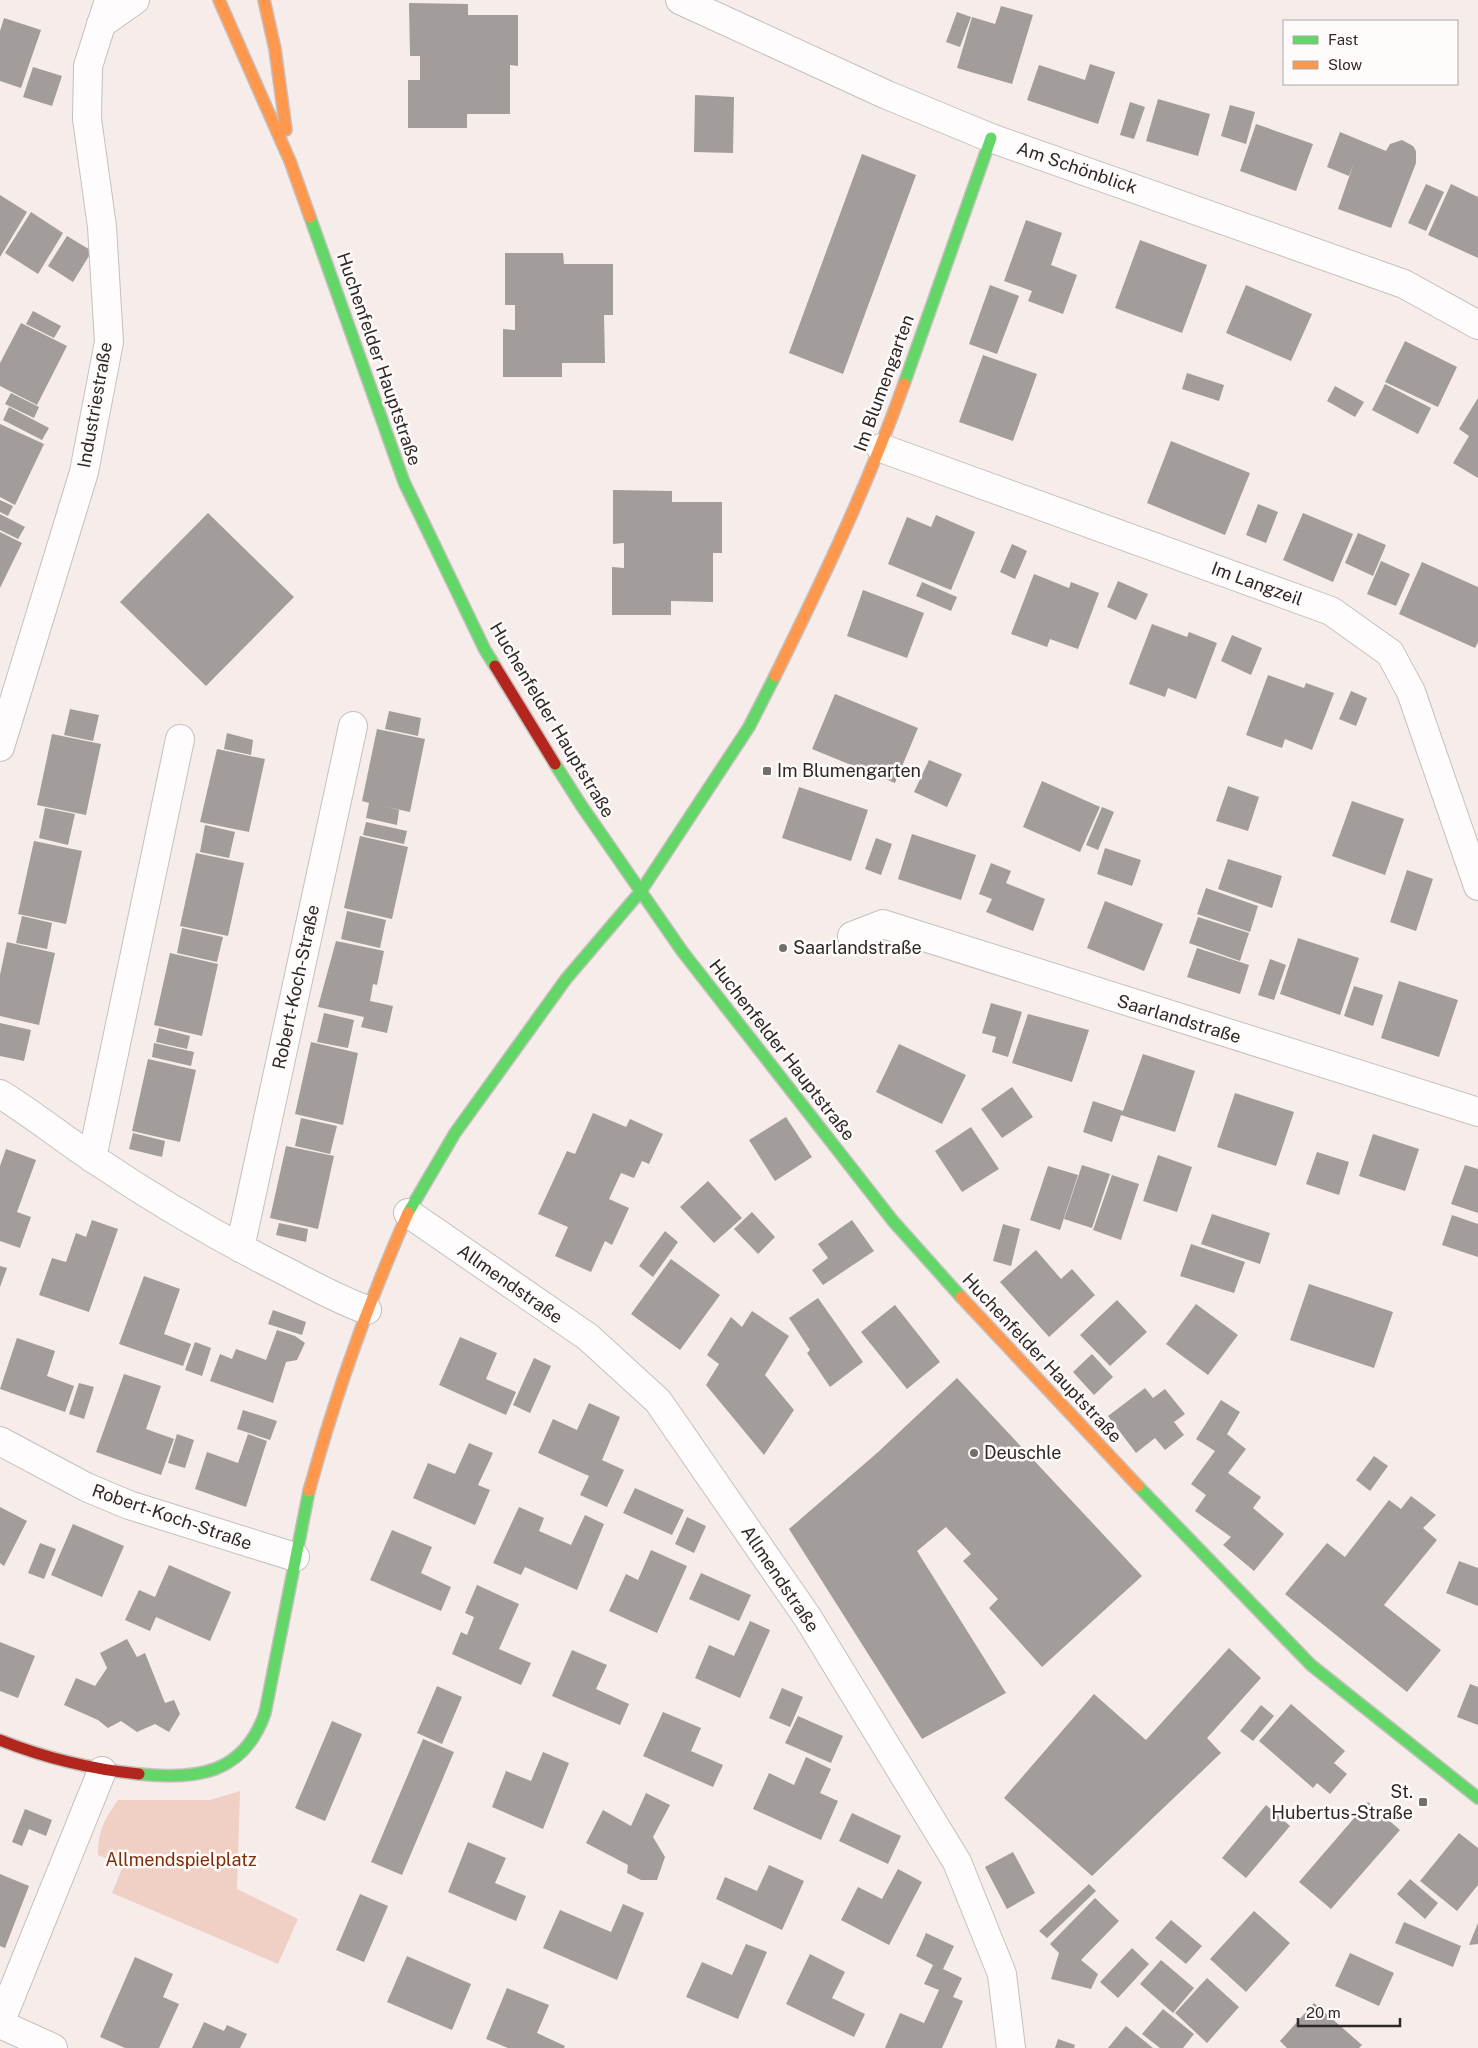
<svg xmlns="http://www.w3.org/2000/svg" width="1478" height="2048" font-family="'Public Sans',sans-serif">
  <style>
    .green { fill: #f0d0c4 }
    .building { fill: #a29c9a }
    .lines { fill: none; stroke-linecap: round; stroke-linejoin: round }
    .street-casing { stroke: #c6bfbd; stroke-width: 30 }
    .fast-casing { stroke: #c6bfbd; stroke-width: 14 }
    .slow-casing { stroke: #c6bfbd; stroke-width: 14 }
    .jam-casing { stroke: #c6bfbd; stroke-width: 14 }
    .street { stroke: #fefcfc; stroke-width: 28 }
    .fast { stroke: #63d668; stroke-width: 11 }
    .slow { stroke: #ff974d; stroke-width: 11 }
    .jam { stroke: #b3261e; stroke-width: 11 }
    .poi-dot { fill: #746e6b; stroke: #fefbfa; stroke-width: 2 }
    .labels { text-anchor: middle; stroke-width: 5; stroke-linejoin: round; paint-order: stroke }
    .street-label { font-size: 18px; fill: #2e2926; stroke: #fefbfa }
    .poi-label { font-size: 18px; fill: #2e2926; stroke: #fefbfa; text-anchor: start }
    .park-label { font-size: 18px; fill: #802d08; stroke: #fefbfa }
  </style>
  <rect width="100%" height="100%" fill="#f6edea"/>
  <path class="green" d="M240 1791 237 1889 298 1919 278 1964 112 1893 123 1866 98 1855C97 1833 105 1818 118 1800H210Z"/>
  <path class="building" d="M409 3 468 4V15H518V66L510 65V114H467V128H408V80H420V56H410Z
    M1001 6 1033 15 1012 84 957 68 972 17 995 24Z
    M957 12 971 17 960 47 946 42Z
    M4 18 41 30 21 88 0 81V31Z
    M1090 64 1115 72 1098 124 1027 100 1039 65 1085 80Z
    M33 67 62 76 52 106 23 97Z
    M695 95 734 97 733 153 694 152Z
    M1158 99 1210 114 1198 156 1146 141Z
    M1130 102 1145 107 1134 139 1120 135Z
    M1230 105 1255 112 1246 144 1221 136Z
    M1256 124 1313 144 1296 191 1240 171Z
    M1340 132 1386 151 1390 144 1402 140 1413 146 1416 151V163L1391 228 1338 209 1354 163 1349 176 1327 167Z
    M862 154 916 175 843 374 789 353Z
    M1426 184 1444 192 1426 231 1408 223Z
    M1451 184 1478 197V258L1428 235Z
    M0 195 27 212 0 257Z
    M31 212 63 233 38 274 5 253Z
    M1026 220 1062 233 1051 265 1077 275 1063 314 1028 301 1032 291 1004 281Z
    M67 236 92 251 73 282 48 266Z
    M1140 240 1207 265 1182 333 1115 308Z
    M505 253H563L564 264H613V315H604L605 363H562V377H503V329L515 330V305H505Z
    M990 285 1019 296 997 354 969 344Z
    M1246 285 1312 314 1291 361 1226 333Z
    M33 311 61 326 54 338 26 324Z
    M21 323 67 346 37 405 0 386V363Z
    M1405 341 1457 367 1438 407 1385 382Z
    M983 355 1037 374 1013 441 959 422Z
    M1187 373 1224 385 1219 401 1182 389Z
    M1385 384 1431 408 1418 434 1372 410Z
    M1335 386 1364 402 1355 417 1327 401Z
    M11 393 39 407 34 418 5 404Z
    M1478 398V478L1453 463 1469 436 1459 429Z
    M9 407 49 428 42 440 3 420Z
    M0 424 44 444 15 505 0 497Z
    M1171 441 1250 473 1225 535 1147 503Z
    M613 490 672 491V502H722V553H713V602L671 601V615H612V567L624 568V543L613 544Z
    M0 500 13 506 8 516 0 512Z
    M1258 504 1278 512 1266 543 1246 535Z
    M208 513 294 597 206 686 120 602Z
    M1303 513 1353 534 1333 582 1283 560Z
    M0 514 25 527 18 539 0 530Z
    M936 515 975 532 951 590 888 564 907 517 931 527Z
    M0 532 22 543 0 588Z
    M1358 533 1386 545 1373 576 1345 563Z
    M1012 544 1027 551 1015 579 1000 572Z
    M1381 561 1410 574 1396 606 1367 594Z
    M1422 562 1478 587V642L1475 648 1399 614Z
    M1034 574 1069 588 1071 582 1099 593 1078 649 1050 639 1047 647 1011 634Z
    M1118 581 1148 594 1136 620 1107 607Z
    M922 582 957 597 951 611 916 596Z
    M863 590 924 613 907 658 847 636Z
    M1152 624 1187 637 1189 632 1217 643 1196 699 1168 688 1165 697 1129 684Z
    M1232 635 1262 648 1251 675 1221 661Z
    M1268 675 1304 688 1306 683 1334 693 1312 750 1285 739 1282 748 1246 735Z
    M1351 691 1367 698 1356 726 1339 719Z
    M835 694 918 728 895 783 812 749Z
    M70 709 99 715 93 741 64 735Z
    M389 711 421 718 418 736 385 729Z
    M377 729 425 739 410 812 382 806 399 810 397 825 366 818 369 803 362 801Z
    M227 733 253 740 251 755 224 749Z
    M52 734 101 744 86 815 37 805Z
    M217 749 265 759 249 832 200 822Z
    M929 760 962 774 947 807 914 792Z
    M1042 781 1100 807 1080 852 1023 827Z
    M1228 786 1259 797 1248 831 1216 821Z
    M799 787 868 810 851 861 782 838Z
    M1352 801 1404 819 1385 875 1332 856Z
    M1102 807 1114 812 1098 850 1086 845Z
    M45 808 75 814 68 845 39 838Z
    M366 822 407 831 404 844 363 835Z
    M205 825 235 832 229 858 200 852Z
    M912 834 976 855 961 900 898 879Z
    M360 836 408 847 392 919 344 908Z
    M876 838 892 844 881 875 865 869Z
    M34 841 82 851 66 924 18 914Z
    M1105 848 1141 860 1132 886 1097 874Z
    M196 853 244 863 228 936 180 926Z
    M1228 859 1282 876 1272 908 1218 889Z
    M991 863 1011 871 1006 883 1045 899 1033 931 986 912 992 899 979 894Z
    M1407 870 1433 879 1416 931 1390 922Z
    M1206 888 1258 906 1250 932 1197 914Z
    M1105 901 1163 924 1144 971 1087 948Z
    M347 911 386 920 380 948 341 939Z
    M22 916 52 923 47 949 16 943Z
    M1198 917 1249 933 1240 961 1189 943Z
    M182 928 223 937 217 962 177 953Z
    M1298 938 1359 958 1340 1015 1280 994Z
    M336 941 384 951 377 985 373 984 370 1001 393 1006 387 1033 361 1027 364 1017 318 1007Z
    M7 942 55 953 39 1025 0 1016V975Z
    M1197 948 1249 965 1240 994 1187 977Z
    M170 953 218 964 202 1036 154 1025Z
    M1270 959 1286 965 1274 1000 1258 995Z
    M1399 981 1458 1000 1439 1057 1381 1038Z
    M1354 986 1383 995 1373 1026 1344 1016Z
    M991 1003 1022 1012 1008 1057 992 1052 996 1037 982 1033Z
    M324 1013 354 1020 348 1048 317 1042Z
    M1028 1014 1089 1030 1072 1082 1012 1063Z
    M0 1023 31 1030 24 1061 0 1056Z
    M159 1028 190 1036 187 1049 156 1042Z
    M311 1042 358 1053 343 1125 295 1114Z
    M154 1043 194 1052 191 1066 152 1057Z
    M899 1044 966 1075 942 1124 876 1092Z
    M1143 1054 1195 1071 1175 1132 1121 1115 1112 1142 1083 1132 1093 1101 1123 1111Z
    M148 1059 196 1070 180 1142 132 1131Z
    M1012 1087 1033 1117 1002 1138 981 1109Z
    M1235 1093 1294 1112 1276 1166 1217 1147Z
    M593 1113 626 1127 630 1119 663 1134 649 1164 642 1161 634 1178 621 1173 609 1199 629 1208 612 1245 605 1241 591 1272 555 1256 568 1227 538 1214 567 1151 575 1154Z
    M786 1117 812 1157 775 1181 749 1140Z
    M301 1118 337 1126 330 1154 295 1146Z
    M971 1127 999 1169 962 1192 935 1151Z
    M133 1133 165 1141 162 1157 129 1149Z
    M1373 1134 1419 1149 1405 1191 1359 1176Z
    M286 1146 334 1156 318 1229 270 1218Z
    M6 1149 36 1160 17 1212 31 1217 20 1248 0 1241V1166Z
    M1317 1152 1349 1162 1339 1195 1306 1184Z
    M1158 1155 1192 1167 1177 1212 1143 1201Z
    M1082 1165 1110 1174 1092 1228 1064 1219Z
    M1465 1165 1478 1169V1213L1451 1204Z
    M1048 1166 1078 1175 1060 1230 1030 1220Z
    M1112 1175 1139 1184 1121 1240 1093 1230Z
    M708 1181 742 1218 714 1243 680 1207Z
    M752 1212 775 1237 758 1254 734 1229Z
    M1212 1214 1270 1233 1260 1264 1201 1244Z
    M1452 1215 1478 1224V1257L1442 1245Z
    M92 1220 118 1229 89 1312 39 1295 52 1258 66 1262 76 1233 86 1237Z
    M852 1220 874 1251 823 1285 812 1270 828 1258 818 1244Z
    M279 1223 308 1229 306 1242 276 1235Z
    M1003 1224 1020 1229 1011 1266 993 1261Z
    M665 1231 678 1242 653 1277 639 1266Z
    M1191 1244 1245 1262 1234 1293 1180 1276Z
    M1036 1250 1061 1279 1072 1269 1095 1295 1049 1337 1000 1282Z
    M671 1259 720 1295 680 1350 631 1314Z
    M0 1266 7 1268 0 1287Z
    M144 1276 180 1289 164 1334 191 1344 183 1366 119 1344Z
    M1309 1284 1393 1312 1374 1368 1290 1340Z
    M818 1298 863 1362 830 1387 807 1353 810 1350 789 1318Z
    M1117 1300 1147 1332 1110 1366 1080 1335Z
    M1196 1304 1238 1335 1208 1375 1166 1344Z
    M895 1305 940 1362 907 1389 861 1332Z
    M273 1310 306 1322 302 1335 268 1324Z
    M752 1311 789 1336 765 1375 794 1410 764 1455 706 1385 719 1364 707 1355 731 1317 742 1327Z
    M277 1330 295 1336 305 1343 297 1360 286 1362 273 1403 210 1381 220 1354 232 1359 236 1349 266 1360Z
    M460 1337 497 1353 486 1379 516 1392 506 1415 439 1385Z
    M17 1338 55 1351 47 1376 74 1386 65 1412 0 1389Z
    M195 1342 211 1348 202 1376 185 1370Z
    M1092 1354 1113 1377 1094 1395 1073 1372Z
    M534 1358 551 1366 530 1413 513 1405Z
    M124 1374 161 1386 146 1429 174 1439 161 1475 96 1452Z
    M957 1378 1142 1576 1042 1667 989 1608 998 1599 963 1561 971 1554 946 1527 917 1551 1006 1693 922 1739 789 1529 877 1453Z
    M79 1383 94 1387 84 1419 69 1414Z
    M1145 1388 1153 1398 1165 1389 1185 1414 1174 1422 1184 1435 1165 1450 1155 1438 1136 1453 1108 1416Z
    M1221 1400 1240 1412 1227 1434 1246 1449 1228 1473 1261 1497 1253 1508 1284 1534 1254 1571 1223 1545 1231 1537 1195 1511 1206 1495 1191 1484 1215 1451 1196 1439Z
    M589 1403 620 1417 602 1460 624 1470 607 1507 580 1495 589 1476 538 1453 553 1419 577 1430Z
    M243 1410 277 1421 270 1440 237 1429Z
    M177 1434 194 1440 185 1468 168 1463Z
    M248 1434 267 1441 246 1507 195 1489 207 1452 238 1463Z
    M469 1443 493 1453 478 1485 490 1490 475 1525 413 1498 428 1463 455 1474Z
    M1374 1456 1388 1466 1370 1491 1356 1480Z
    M635 1488 684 1510 672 1535 623 1513Z
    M1411 1496 1436 1515 1423 1528 1437 1540 1384 1605 1441 1650 1407 1692 1285 1594 1327 1543 1345 1557 1389 1500 1401 1509Z
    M0 1507 27 1521 4 1566 0 1563Z
    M519 1507 544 1518 539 1531 571 1545 585 1515 604 1524 577 1590 525 1567 521 1575 493 1563Z
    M687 1517 706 1526 694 1553 675 1544Z
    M73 1524 124 1546 102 1597 51 1575Z
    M392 1530 432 1547 421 1573 451 1587 441 1611 370 1580Z
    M40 1543 56 1549 44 1579 28 1573Z
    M651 1550 687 1566 657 1633 609 1611 626 1574 638 1580Z
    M1459 1561 1478 1568V1606L1446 1593Z
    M169 1565 231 1592 210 1641 156 1617 150 1631 125 1620 139 1590 155 1597Z
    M701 1573 751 1595 739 1621 689 1599Z
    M477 1585 519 1604 499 1649 531 1663 521 1685 452 1654 461 1632 467 1635 474 1617 465 1613Z
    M750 1621 770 1630 740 1698 695 1678 709 1645 734 1656Z
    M127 1639 137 1657 145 1653 165 1703 174 1700 180 1714 169 1732 155 1724 137 1732 121 1721 108 1728 98 1720 64 1705 76 1678 95 1686 107 1668 100 1653Z
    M0 1642 35 1656 18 1698 0 1691Z
    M1229 1648 1261 1678 1207 1738 1221 1753 1092 1876 1004 1798 1094 1694 1146 1740Z
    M572 1650 607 1665 596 1689 629 1704 620 1725 552 1696Z
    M1470 1684 1478 1687V1725L1457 1717Z
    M437 1686 462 1697 442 1744 417 1733Z
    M782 1688 803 1697 790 1727 769 1718Z
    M1291 1704 1345 1751 1334 1763 1347 1774 1330 1794 1317 1783 1313 1788 1259 1741Z
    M1261 1705 1274 1716 1253 1741 1240 1731Z
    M663 1712 701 1728 691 1751 723 1765 713 1787 643 1756Z
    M798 1716 843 1736 831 1763 785 1743Z
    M332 1721 362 1734 325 1821 295 1808Z
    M423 1739 454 1752 402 1875 371 1862Z
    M543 1752 569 1763 543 1829 492 1807 506 1771 531 1781Z
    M806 1757 831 1769 820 1793 838 1801 821 1840 753 1809 769 1773 794 1785Z
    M646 1793 670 1805 653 1837 665 1857 657 1880H641L627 1873 628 1865 586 1843 603 1810 631 1826Z
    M1368 1802 1400 1830 1331 1909 1299 1882Z
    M1266 1805 1290 1826 1246 1878 1222 1858Z
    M25 1809 52 1820 46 1836 29 1829 22 1846 12 1842Z
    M852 1813 901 1836 888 1864 839 1841Z
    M1459 1833 1478 1848V1885L1457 1911 1420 1881Z
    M468 1842 506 1858 495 1883 526 1896 516 1921 448 1892Z
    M1013 1852 1035 1893 1007 1909 985 1867Z
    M769 1865 804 1881 782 1930 716 1899 725 1877 757 1891Z
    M898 1869 922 1882 889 1945 841 1920 858 1887 882 1899Z
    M0 1874 29 1886 5 1948 0 1946Z
    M1410 1879 1438 1903 1425 1919 1397 1894Z
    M1089 1884 1096 1891 1047 1938 1039 1931Z
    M360 1894 388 1906 364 1962 336 1950Z
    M1095 1898 1119 1921 1081 1960 1098 1974 1091 1989 1051 1979 1059 1953 1050 1944Z
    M623 1904 644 1913 617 1980 543 1948 560 1910 611 1932Z
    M1254 1911 1290 1943 1246 1992 1210 1959Z
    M1171 1920 1202 1946 1186 1964 1155 1938Z
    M1404 1922 1461 1946 1453 1967 1395 1943Z
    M1478 1923V1944L1469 1945Z
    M926 1933 954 1946 943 1969 962 1978 953 1997 963 2001 942 2048H885L900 2013 924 2023 939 1990 924 1984 933 1965 916 1956Z
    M746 1944 767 1952 738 2019 686 1997 702 1962 732 1975Z
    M1132 1948 1149 1964 1118 1998 1100 1982Z
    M1350 1953 1394 1973 1379 2006 1335 1986Z
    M810 1954 845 1972 832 1998 865 2014 854 2037 786 2004Z
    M407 1956 471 1984 452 2030 387 2002Z
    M135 1957 173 1974 163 1997 179 2004 159 2048H125L100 2037Z
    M1161 1960 1194 1988 1173 2013 1140 1984Z
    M1207 1978 1239 2007 1207 2043 1175 2013Z
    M507 1988 549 2005 537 2033 565 2046 564 2048H508L486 2039Z
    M1314 2003 1362 2045 1359 2048H1287L1280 2041Z
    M1163 2009 1194 2034 1183 2048H1160L1142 2034Z
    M204 2022 224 2031 227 2025 247 2034 240 2048H192Z
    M1126 2026 1153 2048H1108Z
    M1058 2039 1075 2045 1074 2048H1055Z"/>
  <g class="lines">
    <defs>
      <path id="street" d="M680 0 887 95 991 138 1404 284 1478 325
        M101 24 135 0
        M881 448 1331 611 1390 653 1411 692 1478 886
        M0 747 84 472 109 342 102 227 87 119 88 66 109 0
        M852 936 883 924 1478 1112
        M0 1094C33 1114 62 1138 94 1159 156 1201 221 1239 287 1272 314 1286 339 1300 367 1310
        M92 1158 180 739
        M408 1213 588 1337 658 1401 808 1618 957 1862 1002 1974 1011 2048
        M240 1248 353 726
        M0 1441 86 1487 129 1505 295 1557
        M0 2023 102 1771
        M0 2024 53 2048"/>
      <path id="fast" d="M310 217 404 482 485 650 495 666
        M904 384 991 138
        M555 764 581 805 682 951 893 1221 961 1297
        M408 1213 455 1133 566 979 641 891 749 727 775 676
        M1138 1486 1311 1665 1478 1798
        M139 1774C197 1780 244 1774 265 1713L309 1491"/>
      <path id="slow" d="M219 0 290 161 310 217
        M264 0 275 49 286 130
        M775 676C822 581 868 485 904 384
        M961 1297 1138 1486
        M309 1491C335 1396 368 1303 408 1213"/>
      <path id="jam" d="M495 666 555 764
        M0 1740C45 1758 91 1769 139 1774"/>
    </defs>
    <use href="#street" class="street-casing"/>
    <use href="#fast" class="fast-casing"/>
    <use href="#slow" class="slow-casing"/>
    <use href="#jam" class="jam-casing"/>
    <use href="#street" class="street"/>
    <use href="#fast" class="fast"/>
    <use href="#slow" class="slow"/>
    <use href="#jam" class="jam"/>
  </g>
  <g class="poi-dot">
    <rect x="762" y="766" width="10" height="10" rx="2.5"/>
    <circle cx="783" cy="948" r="5"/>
    <circle cx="974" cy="1453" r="5"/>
    <rect x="1418" y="1797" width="10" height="10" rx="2.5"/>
  </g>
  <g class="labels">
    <g class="street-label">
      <text transform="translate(1077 168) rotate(19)" y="6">Am Schönblick</text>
      <text transform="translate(379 359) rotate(71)" y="6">Huchenfelder Hauptstraße</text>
      <text transform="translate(884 383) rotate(-70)" y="6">Im Blumengarten</text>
      <text transform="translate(95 405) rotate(-80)" y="6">Industriestraße</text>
      <text transform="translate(1257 584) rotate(20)" y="6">Im Langzeil</text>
      <text transform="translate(552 720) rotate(59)" y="6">Huchenfelder Hauptstraße</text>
      <text transform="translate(296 987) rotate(-78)" y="6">Robert-Koch-Straße</text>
      <text transform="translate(1179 1019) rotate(17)" y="6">Saarlandstraße</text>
      <text transform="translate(782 1050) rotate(52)" y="6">Huchenfelder Hauptstraße</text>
      <text transform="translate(510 1284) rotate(35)" y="6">Allmendstraße</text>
      <text transform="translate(1042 1358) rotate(47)" y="6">Huchenfelder Hauptstraße</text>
      <text transform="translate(172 1517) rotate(19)" y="6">Robert-Koch-Straße</text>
      <text transform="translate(780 1579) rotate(56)" y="6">Allmendstraße</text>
    </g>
    <g class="poi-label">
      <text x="777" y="777">Im Blumengarten</text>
      <text x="793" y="954">Saarlandstraße</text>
      <text x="984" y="1459">Deuschle</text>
      <text x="1413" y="1798" text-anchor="end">St.<tspan x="1413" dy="21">Hubertus-Straße</tspan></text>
    </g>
    <g class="park-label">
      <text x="181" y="1866">Allmendspielplatz</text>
    </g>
  </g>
  <rect x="1283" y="20" width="175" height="65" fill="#fefbfa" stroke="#aba7a5"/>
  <rect x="1293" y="36" width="25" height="8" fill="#63d668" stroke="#aba7a5"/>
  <text x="1328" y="45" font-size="15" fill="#2e2926">Fast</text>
  <rect x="1293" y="61" width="25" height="8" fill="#ff974d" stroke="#aba7a5"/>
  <text x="1328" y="70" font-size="15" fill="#2e2926">Slow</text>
  <path d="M1298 2018v8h102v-8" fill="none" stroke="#2e2926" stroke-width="2.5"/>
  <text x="1306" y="2018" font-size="15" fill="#2e2926" stroke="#fefbfa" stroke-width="4" paint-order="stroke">20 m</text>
</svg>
